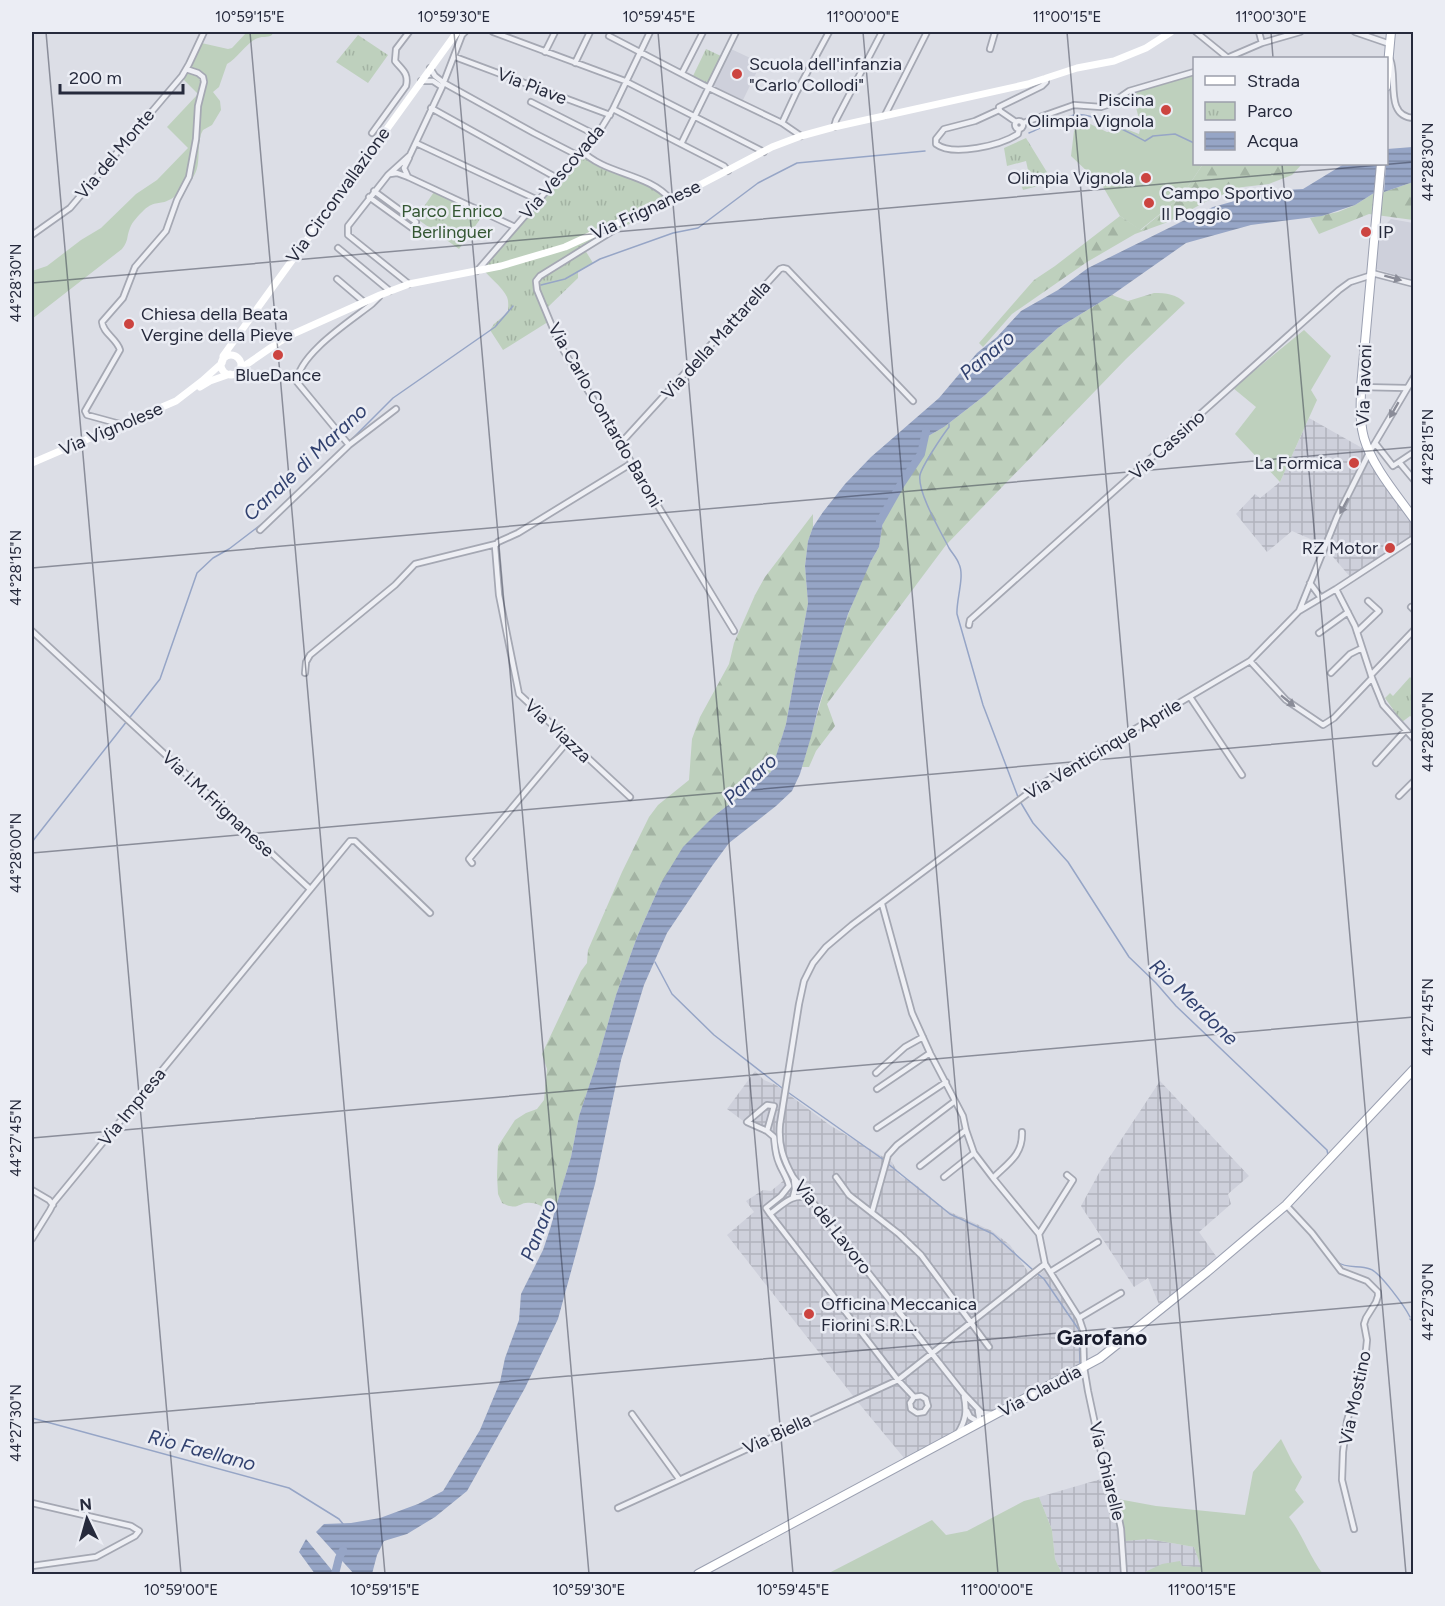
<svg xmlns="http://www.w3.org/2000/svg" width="1445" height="1606" font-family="Figtree,sans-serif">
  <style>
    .built { fill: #ced0db }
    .industrial { fill: url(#industrial-grid) }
    .green { fill: #bed0bd }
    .forest { fill: url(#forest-firs) }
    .park { fill: url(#park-tufts) }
    .water { fill: url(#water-rules) }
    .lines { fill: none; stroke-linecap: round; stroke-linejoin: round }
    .stream { stroke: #96a5c6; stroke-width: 1.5 }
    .river { stroke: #96a5c6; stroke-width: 8 }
    .street-casing { stroke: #a5a8b3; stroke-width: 8 }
    .primary-casing { stroke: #9ba0b1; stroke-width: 10 }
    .street { stroke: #eeeff4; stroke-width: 4.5 }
    .secondary { stroke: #fff; stroke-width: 7 }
    .primary { stroke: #fff; stroke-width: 8 }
    .oneway { fill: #8a8c98 }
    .ticks { fill: none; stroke: #262a3c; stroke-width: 1.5; stroke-opacity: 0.45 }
    .poi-dot { fill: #cc4440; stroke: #ebedf4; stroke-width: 2 }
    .labels { text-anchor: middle; stroke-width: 5; stroke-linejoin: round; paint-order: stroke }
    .poi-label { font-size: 18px; fill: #262a3c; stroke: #ebedf4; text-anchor: start }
    .street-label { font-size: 18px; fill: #262a3c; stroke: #ebedf4 }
    .park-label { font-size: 18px; fill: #345733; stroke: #ebedf4 }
    .water-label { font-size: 20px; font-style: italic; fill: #31416f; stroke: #ebedf4 }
    .quarter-label { font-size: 21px; font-weight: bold; fill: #181b2c; stroke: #ebedf4 }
    .neatline { fill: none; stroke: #262a3c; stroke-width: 2 }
    .ticks-label { font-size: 15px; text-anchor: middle; fill: #262a3c }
  </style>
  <defs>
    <pattern id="industrial-grid" width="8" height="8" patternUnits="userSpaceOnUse" patternTransform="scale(1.5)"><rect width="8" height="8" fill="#ced0db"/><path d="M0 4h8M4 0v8" fill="none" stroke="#b1b3bd"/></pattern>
    <pattern id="forest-firs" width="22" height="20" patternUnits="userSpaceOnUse" patternTransform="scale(1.5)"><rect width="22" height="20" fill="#bed0bd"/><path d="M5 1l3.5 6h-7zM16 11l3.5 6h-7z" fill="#a3b3a3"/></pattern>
    <pattern id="park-tufts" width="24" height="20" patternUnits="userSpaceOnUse" patternTransform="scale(1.5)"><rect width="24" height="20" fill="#bed0bd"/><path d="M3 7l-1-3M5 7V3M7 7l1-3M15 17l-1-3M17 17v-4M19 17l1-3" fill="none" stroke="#a3b3a3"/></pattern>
    <pattern id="water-rules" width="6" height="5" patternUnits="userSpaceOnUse" patternTransform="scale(1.5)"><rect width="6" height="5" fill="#96a5c6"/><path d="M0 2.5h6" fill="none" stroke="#7a87a2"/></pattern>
  </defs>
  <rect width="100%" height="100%" fill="#dcdee6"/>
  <path class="built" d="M731 49 761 63 743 100 713 86Z
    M1391 219 1413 223V280L1376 269 1380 225 1386 224Z"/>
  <path class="industrial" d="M1309 418 1371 453 1413 516V540L1351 578 1322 544 1292 531 1267 552 1236 514 1255 494 1260 498 1280 482Z
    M755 1071 764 1080 776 1085 831 1126 892 1162 900 1176 915 1184 946 1210 992 1231 1010 1245 1033 1279 1049 1267 1070 1304 1081 1327 1085 1365 938 1450 909 1464 857 1401 727 1235 754 1212 746 1201 763 1190 771 1191 783 1181 775 1161 773 1138 746 1123 727 1109Z
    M1160 1081 1249 1176 1228 1194 1231 1204 1199 1232 1218 1259 1161 1309 1148 1278 1134 1287 1081 1206 1099 1173Z
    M1108 1477 1120 1504 1125 1540 1149 1539 1194 1547 1202 1568 1182 1566 1145 1572 1144 1574H1062L1055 1559 1052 1530 1039 1497Z"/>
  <path class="green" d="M247 32H273L272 35C267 38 263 36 258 38 247 42 237 59 227 64L219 87 213 92 220 101 221 110 212 125 203 130 201 134C195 158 205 170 183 188 178 192 175 198 169 200 160 205 155 200 144 210 139 215 132 222 130 228 126 238 129 240 122 249L32 319V271L47 266 81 240 101 228 136 194 157 180 188 148 167 127 198 94 180 76 197 42 228 49 232 48Z
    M1194 75V164H1203L1181 197 1140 230 1120 216 1095 173 1090 174 1071 156 1074 131 1084 121 1107 132 1126 129 1139 134C1142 124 1138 117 1136 107 1134 101 1134 94 1140 90 1148 84 1183 78 1194 75Z
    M1304 330 1331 356 1311 390 1317 400 1280 482 1235 434 1256 407 1233 388Z
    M1281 1439 1292 1461 1302 1477 1295 1490 1304 1502 1289 1517C1303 1535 1309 1556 1323 1574H1144L1145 1572 1162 1564 1180 1561 1182 1566 1201 1567 1194 1547 1149 1539 1125 1541 1118 1499 1156 1506 1245 1515 1253 1472Z
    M1039 1497 1052 1530 1055 1559 1062 1574H827L932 1520 946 1535 967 1531 1024 1501Z"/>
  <path class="forest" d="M1203 164H1302L1292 175 1269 184 1243 187 1209 200 1168 222 1135 234 1087 262 1012 314 983 347 979 343 1034 280 1055 266 1120 216 1141 230 1181 197Z
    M1413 182V220L1369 214 1319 234 1310 218 1338 212 1355 205 1374 193 1384 192Z
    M1154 293C1166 293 1177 294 1185 303L1126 359 946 545 827 704 835 726 816 751 809 767H802L839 638 860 584 871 561 879 547 885 508 921 454 923 439 944 427 984 396 1058 328 1112 295 1128 301Z
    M813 514V527L808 541 805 566 808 603 786 724 771 772 714 816 661 883 637 937 616 995 597 1062 579 1116 571 1157 555 1210C545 1210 539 1203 531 1203 518 1201 520 1212 502 1203L498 1194 497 1176 498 1146 515 1120 526 1113 537 1109 544 1100 547 1069 542 1054 581 971 587 963 588 950 622 872 649 817 658 805 689 780 692 739 700 717 729 664 734 643 755 595 765 577Z"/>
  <path class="park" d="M358 35 388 55 368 83 336 62Z
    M706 49 721 56 708 83 693 76Z
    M1026 138 1053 182 1023 190 1020 182 1030 179 1026 161 1007 166 1004 148Z
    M576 154 652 184 670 199 656 211 613 232 585 250 593 263 578 272V278L548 307 551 320 503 350 490 330 494 324 508 312C508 307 509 302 507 297 503 287 486 275 479 264Z
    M434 192 483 215 459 249 416 218Z
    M1410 677 1413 680V718L1410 716 1402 722 1385 698 1390 693 1393 696Z"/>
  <path class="water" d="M1413 147V182L1384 192 1387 149Z
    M1344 164H1377L1374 193 1355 205 1322 216 1251 225 1186 243 1112 295 1058 328 984 396 944 427 923 439 921 454 885 508 879 547 871 561 848 614 819 705 811 737 800 774 792 791 776 806 729 843 712 866 667 933 644 985 621 1060 595 1184 558 1319 525 1388 467 1491 435 1517 407 1534 384 1541 377 1555 372 1574H354L316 1532 324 1524 351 1523 380 1518 418 1504 443 1491 480 1430 500 1382 505 1358 519 1320 521 1294 543 1250 551 1226 555 1210 571 1157 579 1116 597 1062 616 995 637 937 661 883 683 847 714 816 771 772 786 724 808 603 805 566 808 541 813 527 823 512 845 484 871 457 939 398 977 353 997 337 1021 311 1058 290 1088 268 1187 219 1213 207 1249 197 1284 190 1303 189Z
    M306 1539 335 1574H315L299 1552Z"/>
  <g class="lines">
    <path class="stream" d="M1029 133C1043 127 1058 119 1074 115 1090 111 1130 133 1145 141L1153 136 1175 134 1194 143
      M541 285 565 279 600 259 673 233 698 228 758 183 797 163 925 151
      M949 424V427C942 436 922 466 920 475 917 492 941 532 949 548 952 553 957 558 959 564 965 576 956 600 957 614L983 705 1018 797
      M350 441 393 398 495 327 513 306
      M1021 803 1033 823 1068 862 1129 957 1156 983 1176 1006 1327 1150 1328 1155
      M32 842 160 679 197 573 213 558 229 549 271 517
      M655 962 672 994 714 1035 782 1088
      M789 1093 884 1160
      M887 1163 950 1214 993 1234 1033 1270
      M1337 1262C1347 1269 1359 1265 1370 1269 1380 1272 1405 1307 1410 1317
      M1038 1274 1044 1279 1079 1330 1080 1363
      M1410 1319 1414 1323
      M32 1418 289 1488 339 1519 343 1524"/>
    <path class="river" d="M880 521 901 484 921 454 926 431
      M335 1574 339 1558 343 1550"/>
    <defs>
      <path id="street" d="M493 32 625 81 764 152
        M1196 32 1228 58
        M1259 32 1262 43
        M1355 32 1390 44
        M609 36 709 88 782 123 801 136
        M990 49 995 32
        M545 52 555 32
        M455 57 610 115
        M1227 58 1262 43 1300 32
        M1390 59C1398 77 1384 117 1414 118
        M575 63 590 32
        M430 68 435 76 444 83 534 133 577 155
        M682 73 703 32
        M421 81H433L442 87
        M531 102 596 135
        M431 108 557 178
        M613 109 724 166 728 171
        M999 110 975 121 944 129 936 139V144C953 157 1001 145 1018 134L1019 129
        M885 115 927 32
        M1015 125a4 4 0 1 1 8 0a4 4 0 1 1-8 0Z
        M1016 122 1000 111 999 107 1042 86 1046 82V79
        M782 123 796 93 829 32
        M1023 123 1074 105 1101 107 1110 104 1129 91 1194 72
        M834 127 836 120 882 32
        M372 133 406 86C409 73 402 70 395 61L396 49 409 32
        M416 143 538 200
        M681 144 736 32
        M581 150C605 175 648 173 670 199
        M390 174 397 173 408 177 515 227
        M408 177 404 168 409 158
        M369 197 412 228 416 222 374 191
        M618 223 614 230 540 276 536 281 537 290 559 343 734 631
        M32 235 70 208 182 76 189 64 204 32
        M338 248 390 291
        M477 271 602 127 613 109 650 32
        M1372 273 1414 284
        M337 279 364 302
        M409 284 348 235V226L388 175 410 155 442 87 462 35 465 32
        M1361 387 1406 388
        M120 424 87 415 85 411 120 350C117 339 103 333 102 322L123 298 135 267 166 231 177 200 189 177 196 139 198 106 204 82 203 77 198 73 186 69
        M1375 443 1393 466 1399 462 1414 480
        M620 444 780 269 783 268 787 269 913 401
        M349 445 297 382C298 354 352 320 372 304L379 297
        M1399 462 1414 452
        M260 530 349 445 396 409
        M1310 583 1321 598
        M1336 589 1355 626 1372 678 1383 705 1414 739
        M1411 607 1414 610
        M1299 611 1336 589 1414 538
        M969 625 970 620 1339 290 1350 282 1372 275
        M32 631 310 889
        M1357 632 1379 611 1368 601
        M1319 633 1348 612
        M1250 661 1286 700 1323 725 1334 718 1372 678
        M305 673 306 662 310 655 395 585 415 564 496 544
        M1331 673 1350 654 1362 648
        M1371 675 1414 630
        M1190 697 1242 775
        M1376 763 1405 731
        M1399 796 1414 781
        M630 797 519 694 499 595 495 546 498 542 518 533 632 463
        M472 863 469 859 568 741
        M882 904 912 1013 930 1053 963 1116 966 1130 974 1153 993 1178 1039 1234 1045 1264 1079 1318 1083 1330 1084 1367 1088 1391 1104 1466 1114 1494 1121 1529 1124 1574
        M876 1073 905 1047 923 1037
        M877 1089 930 1053
        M877 1128 946 1082
        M767 1131 774 1106 767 1105 747 1122 767 1131 774 1137C775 1146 775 1154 779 1163 782 1171 787 1177 789 1186L781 1196 766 1208 770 1214
        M920 1166 966 1130
        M836 1177 849 1195 899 1234 921 1255 989 1347
        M944 1177 974 1153
        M993 1178C1008 1163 1023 1155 1022 1132
        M32 1190 49 1200 53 1205
        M793 1197 795 1189 794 1179
        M810 1198C791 1193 784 1204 770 1214L898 1380 914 1397 910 1403 911 1409 917 1413 924 1412 928 1406 926 1399 921 1396 914 1397
        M1286 1205 1312 1233 1341 1271 1367 1281 1378 1292V1296L1376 1302 1366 1318 1364 1324 1367 1340 1365 1360 1347 1421 1343 1452 1342 1480 1354 1529
        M872 1212 888 1155 897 1145 955 1101
        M1039 1234 1073 1180 1067 1175
        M32 1239 50 1210 54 1202 350 841H355L430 913
        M1050 1272 1098 1242
        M1079 1318 1121 1293
        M967 1411 970 1417 980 1423 978 1411
        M632 1414 679 1479
        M994 1414 982 1413 963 1393 793 1177C783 1159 778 1144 780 1124L799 1004 804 981 813 963 826 947 852 925 1035 788 1250 661 1299 611 1337 517 1369 453 1414 377
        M958 1433C966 1420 967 1411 964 1396
        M32 1503 131 1526 139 1531 135 1536 96 1557 32 1566
        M618 1508 898 1380 1045 1264"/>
      <path id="primary" d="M1386 87 1391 32
        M1381 164 1361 387C1361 404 1359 421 1364 438 1372 466 1397 495 1414 519
        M698 1574 1100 1358 1207 1272 1286 1205 1414 1069"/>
    </defs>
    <use href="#street" class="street-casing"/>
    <use href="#primary" class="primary-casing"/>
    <use href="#street" class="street"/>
    <path class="secondary" d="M221 365a10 10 0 1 1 20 0a10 10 0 1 1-20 0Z
      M223 360V356L457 32
      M240 369 279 342 293 334 380 295 409 284 501 266 565 247 692 189 772 147 801 136 834 127 1028 84 1077 68 1114 61 1146 48 1171 32
      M200 387 210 381 230 374
      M32 463 176 401 202 381 222 363"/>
    <use href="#primary" class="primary"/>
  </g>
  <defs><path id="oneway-solid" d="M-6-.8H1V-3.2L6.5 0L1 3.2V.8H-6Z" transform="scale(1.5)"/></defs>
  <g class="oneway">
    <use href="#oneway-solid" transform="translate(1393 278) rotate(15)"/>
    <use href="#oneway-solid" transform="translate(1394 410) rotate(120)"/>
    <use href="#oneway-solid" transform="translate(1344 506) rotate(118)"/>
    <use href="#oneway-solid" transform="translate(1288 701) rotate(39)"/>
  </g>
  <path class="ticks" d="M46 32 181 1574M250 32 385 1574M454 32 589 1574M658 32 793 1574M863 32 998 1574M1067 32 1202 1574M1271 32 1273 58M1282 164 1406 1574M32 283 1414 162M32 568 1414 447M32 853 1414 732M32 1138 1414 1017M32 1423 1414 1302"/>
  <g class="poi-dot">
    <circle cx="737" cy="74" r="6"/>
    <circle cx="1166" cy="110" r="6"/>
    <circle cx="1146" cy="178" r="6"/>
    <circle cx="1149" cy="203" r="6"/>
    <circle cx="1366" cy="232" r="6"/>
    <circle cx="129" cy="324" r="6"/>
    <circle cx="278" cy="355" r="6"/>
    <circle cx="1354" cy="463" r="6"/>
    <circle cx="1390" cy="548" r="6"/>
    <circle cx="809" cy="1314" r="6"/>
  </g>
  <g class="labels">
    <g class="poi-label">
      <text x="749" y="70">Scuola dell'infanzia<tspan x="749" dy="21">"Carlo Collodi"</tspan></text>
      <text x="1154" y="106" text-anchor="end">Piscina<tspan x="1154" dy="21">Olimpia Vignola</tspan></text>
      <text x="1134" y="184" text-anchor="end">Olimpia Vignola</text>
      <text x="1161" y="199">Campo Sportivo<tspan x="1161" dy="21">Il Poggio</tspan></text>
      <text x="1378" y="238">IP</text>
      <text x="141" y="320">Chiesa della Beata<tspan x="141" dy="21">Vergine della Pieve</tspan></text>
      <text x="278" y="381" text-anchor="middle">BlueDance</text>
      <text x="1342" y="469" text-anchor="end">La Formica</text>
      <text x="1378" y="554" text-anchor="end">RZ Motor</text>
      <text x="821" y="1310">Officina Meccanica<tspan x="821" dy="21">Fiorini S.R.L.</tspan></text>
    </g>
    <g class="street-label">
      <text transform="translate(532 86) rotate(21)" y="6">Via Piave</text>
      <text transform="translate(115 154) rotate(-50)" y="6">Via del Monte</text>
      <text transform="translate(562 172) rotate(-49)" y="6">Via Vescovada</text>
      <text transform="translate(338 195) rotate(-54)" y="6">Via Circonvallazione</text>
      <text transform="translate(646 210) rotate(-25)" y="6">Via Frignanese</text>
      <text transform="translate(716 340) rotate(-48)" y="6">Via della Mattarella</text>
      <text transform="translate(1364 385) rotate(-88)" y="6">Via Tavoni</text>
      <text transform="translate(605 415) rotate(60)" y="6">Via Carlo Contardo Baroni</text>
      <text transform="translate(111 429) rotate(-23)" y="6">Via Vignolese</text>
      <text transform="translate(1167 445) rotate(-42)" y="6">Via Cassino</text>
      <text transform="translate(558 731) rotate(43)" y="6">Via Viazza</text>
      <text transform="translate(1103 749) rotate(-31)" y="6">Via Venticinque Aprile</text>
      <text transform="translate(218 804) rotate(43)" y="6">Via I.M.Frignanese</text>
      <text transform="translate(132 1107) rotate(-51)" y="6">Via Impresa</text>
      <text transform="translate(833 1227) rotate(52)" y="6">Via del Lavoro</text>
      <text transform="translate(1040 1391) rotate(-28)" y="6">Via Claudia</text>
      <text transform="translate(1355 1398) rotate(-78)" y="6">Via Mostino</text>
      <text transform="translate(777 1434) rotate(-25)" y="6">Via Biella</text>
      <text transform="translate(1107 1471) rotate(76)" y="6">Via Ghiarelle</text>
    </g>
    <g class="park-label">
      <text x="452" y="217">Parco Enrico<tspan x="452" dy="21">Berlinguer</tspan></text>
    </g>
    <g class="water-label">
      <text transform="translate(987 355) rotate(-40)" y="7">Panaro</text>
      <text transform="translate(305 462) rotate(-43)" y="7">Canale di Marano</text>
      <text transform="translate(750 779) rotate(-43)" y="7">Panaro</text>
      <text transform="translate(1194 1002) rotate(44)" y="7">Rio Merdone</text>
      <text transform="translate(538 1230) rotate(-68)" y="7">Panaro</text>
      <text transform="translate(202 1450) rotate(15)" y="7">Rio Faellano</text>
    </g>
    <g class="quarter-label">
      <text x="1102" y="1345">Garofano</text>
    </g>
  </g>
  <rect width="1445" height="1606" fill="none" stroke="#ebedf4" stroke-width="66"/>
  <rect x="1193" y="57" width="195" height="108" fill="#ebedf4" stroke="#9c9faa" stroke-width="1.5"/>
  <rect x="1205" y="76" width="30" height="9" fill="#ffffff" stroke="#9c9faa" stroke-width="1.5"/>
  <text x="1247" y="87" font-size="18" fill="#262a3c">Strada</text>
  <rect x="1205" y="102" width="30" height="18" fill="url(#park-tufts)" stroke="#9c9faa" stroke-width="1.5"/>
  <text x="1247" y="117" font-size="18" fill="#262a3c">Parco</text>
  <rect x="1205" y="132" width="30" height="18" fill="url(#water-rules)" stroke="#9c9faa" stroke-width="1.5"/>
  <text x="1247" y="147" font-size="18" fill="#262a3c">Acqua</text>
  <g transform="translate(87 1519) rotate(355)" stroke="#ebedf4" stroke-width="4.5" paint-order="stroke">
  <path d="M0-4.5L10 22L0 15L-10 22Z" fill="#262a3c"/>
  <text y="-9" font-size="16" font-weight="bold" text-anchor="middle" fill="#262a3c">N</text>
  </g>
  <path d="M60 84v9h123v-9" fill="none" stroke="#262a3c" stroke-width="3"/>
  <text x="69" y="84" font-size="18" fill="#262a3c" stroke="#ebedf4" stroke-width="4.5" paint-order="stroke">200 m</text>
  <rect x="33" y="33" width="1379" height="1540" class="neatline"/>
  <g class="ticks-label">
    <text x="250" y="22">10°59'15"E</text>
    <text x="454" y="22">10°59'30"E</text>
    <text x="659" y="22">10°59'45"E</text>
    <text x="863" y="22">11°00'00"E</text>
    <text x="1067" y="22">11°00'15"E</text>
    <text x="1271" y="22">11°00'30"E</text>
    <text transform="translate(1428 162) rotate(-90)" y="5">44°28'30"N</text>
    <text transform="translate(16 283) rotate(-90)" y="5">44°28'30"N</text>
    <text transform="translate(1428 447) rotate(-90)" y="5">44°28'15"N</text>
    <text transform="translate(16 568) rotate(-90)" y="5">44°28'15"N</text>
    <text transform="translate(1428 732) rotate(-90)" y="5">44°28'00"N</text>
    <text transform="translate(16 853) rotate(-90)" y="5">44°28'00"N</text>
    <text transform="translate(1428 1017) rotate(-90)" y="5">44°27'45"N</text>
    <text transform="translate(16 1138) rotate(-90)" y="5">44°27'45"N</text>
    <text transform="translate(1428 1302) rotate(-90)" y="5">44°27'30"N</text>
    <text transform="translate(16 1423) rotate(-90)" y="5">44°27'30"N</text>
    <text x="181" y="1595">10°59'00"E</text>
    <text x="385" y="1595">10°59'15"E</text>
    <text x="589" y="1595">10°59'30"E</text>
    <text x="793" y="1595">10°59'45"E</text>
    <text x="997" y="1595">11°00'00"E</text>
    <text x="1202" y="1595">11°00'15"E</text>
  </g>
</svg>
